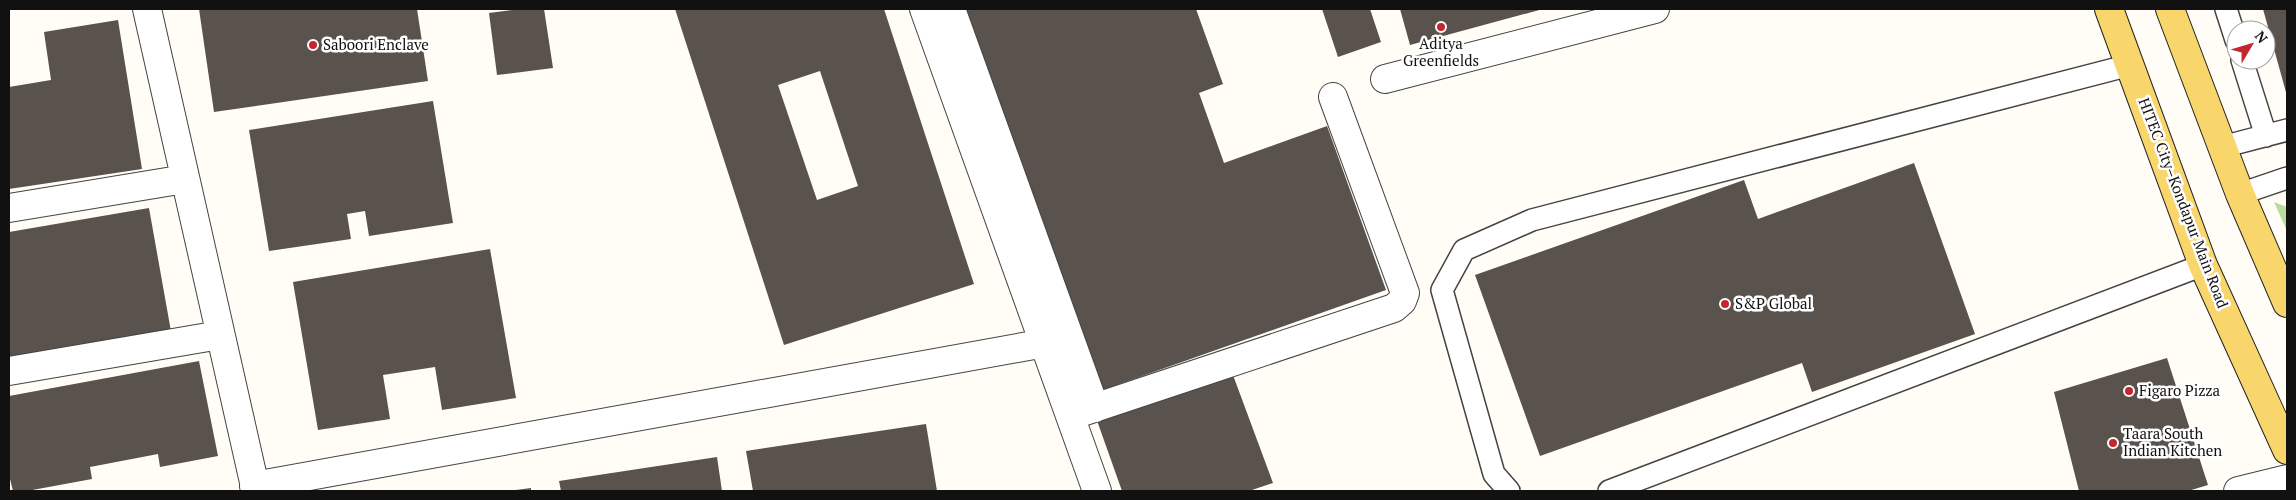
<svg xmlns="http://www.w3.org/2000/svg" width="2296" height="500" font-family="'PT Serif',serif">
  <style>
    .forest { fill: #b9dc9c }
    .building { fill: #5a524d; fill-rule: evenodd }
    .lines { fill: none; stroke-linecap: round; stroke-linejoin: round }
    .service-casing { stroke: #444; stroke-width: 24 }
    .minor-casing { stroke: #444; stroke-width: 30 }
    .primary-casing { stroke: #222; stroke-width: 30 }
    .service { stroke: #fff; stroke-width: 21 }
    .minor { stroke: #fff; stroke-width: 28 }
    .primary { stroke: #f9d66b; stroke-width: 28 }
    .poi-dot { fill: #c4262e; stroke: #fff; stroke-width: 2 }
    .labels { text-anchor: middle; stroke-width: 5; stroke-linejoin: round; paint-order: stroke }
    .poi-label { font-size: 15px; fill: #111; stroke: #fff; text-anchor: start }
    .street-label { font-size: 15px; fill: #111; stroke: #fff }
  </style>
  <rect width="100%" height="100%" fill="#fffdf5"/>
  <path class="forest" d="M2274 202 2287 207V231Z"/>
  <path class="building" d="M199 9H417L428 81 214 112Z
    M520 9H544L553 68 497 75 489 13Z
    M675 9H884L974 284 784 345ZM820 71 858 186 817 200 778 85Z
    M959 9H1196L1223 84 1199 93 1224 163 1327 126 1386 290 1097 392Z
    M1322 9H1370L1381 42 1338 57Z
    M1400 9H1543L1410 45Z
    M2263 9H2287V96Z
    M118 20 142 169 9 189V87L51 80 44 32Z
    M433 101 453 223 369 236 365 211 347 214 351 239 269 251 249 130Z
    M1914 163 1975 334 1812 392 1802 363 1540 456 1475 275 1744 180 1758 219Z
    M149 208 172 337 9 365V232Z
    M490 249 516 398 442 410 435 367 383 375 390 419 318 430 293 282Z
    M2167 358 2208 485 2188 491H2079L2054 392Z
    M199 361 218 456 160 467 158 454 90 467 92 479 27 491H13L9 475V396Z
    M1230 367 1273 483 1249 491H1122L1095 415Z
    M926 424 937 491H753L746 451Z
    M717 457 722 491H561L559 481Z
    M531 488V491H516V490Z"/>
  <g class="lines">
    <defs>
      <path id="service" d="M2226 9 2236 40
        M2242 60 2266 136
        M2222 147 2287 130
        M2240 194 2287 178
        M1509 491 1494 474 1442 290 1464 250 1532 220 2130 65
        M1609 491 2203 265"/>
      <path id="minor" d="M147 9 256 491
        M924 9 1097 491
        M951 9 1095 408
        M1385 79 1655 9
        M9 208 185 179
        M9 371 220 335
        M1070 416 1394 308 1402 301 1405 293 1333 97
        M254 486 1045 343
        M2238 491 2287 479"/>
      <path id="primary" d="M2109 9 2203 265 2287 450
        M2170 9 2240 194 2287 303"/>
    </defs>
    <use href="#service" class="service-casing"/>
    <use href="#minor" class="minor-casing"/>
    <use href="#primary" class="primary-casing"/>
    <use href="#service" class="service"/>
    <use href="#minor" class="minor"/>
    <use href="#primary" class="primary"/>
  </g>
  <g class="poi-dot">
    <circle cx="1441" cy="27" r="5"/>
    <circle cx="313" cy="45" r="5"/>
    <circle cx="1725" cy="304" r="5"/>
    <circle cx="2129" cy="391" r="5"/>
    <circle cx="2113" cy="443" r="5"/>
  </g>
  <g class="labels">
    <g class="poi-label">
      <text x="1441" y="49" text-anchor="middle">Aditya<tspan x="1441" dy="17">Greenfields</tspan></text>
      <text x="323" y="50">Saboori Enclave</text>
      <text x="1735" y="309">S&amp;P Global</text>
      <text x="2139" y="396">Figaro Pizza</text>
      <text x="2123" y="439">Taara South<tspan x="2123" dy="17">Indian Kitchen</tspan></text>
    </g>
    <g class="street-label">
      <text transform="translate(2183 203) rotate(69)" y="5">HITEC City–Kondapur Main Road</text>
    </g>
  </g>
  <rect width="2296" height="500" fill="none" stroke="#111111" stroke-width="20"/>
  <g transform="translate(2251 45) rotate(52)"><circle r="24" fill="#ffffff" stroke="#a0a0a0"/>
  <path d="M0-4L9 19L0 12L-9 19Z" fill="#c4262e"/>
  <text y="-8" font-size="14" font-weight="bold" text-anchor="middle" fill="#111111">N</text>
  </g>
</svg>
